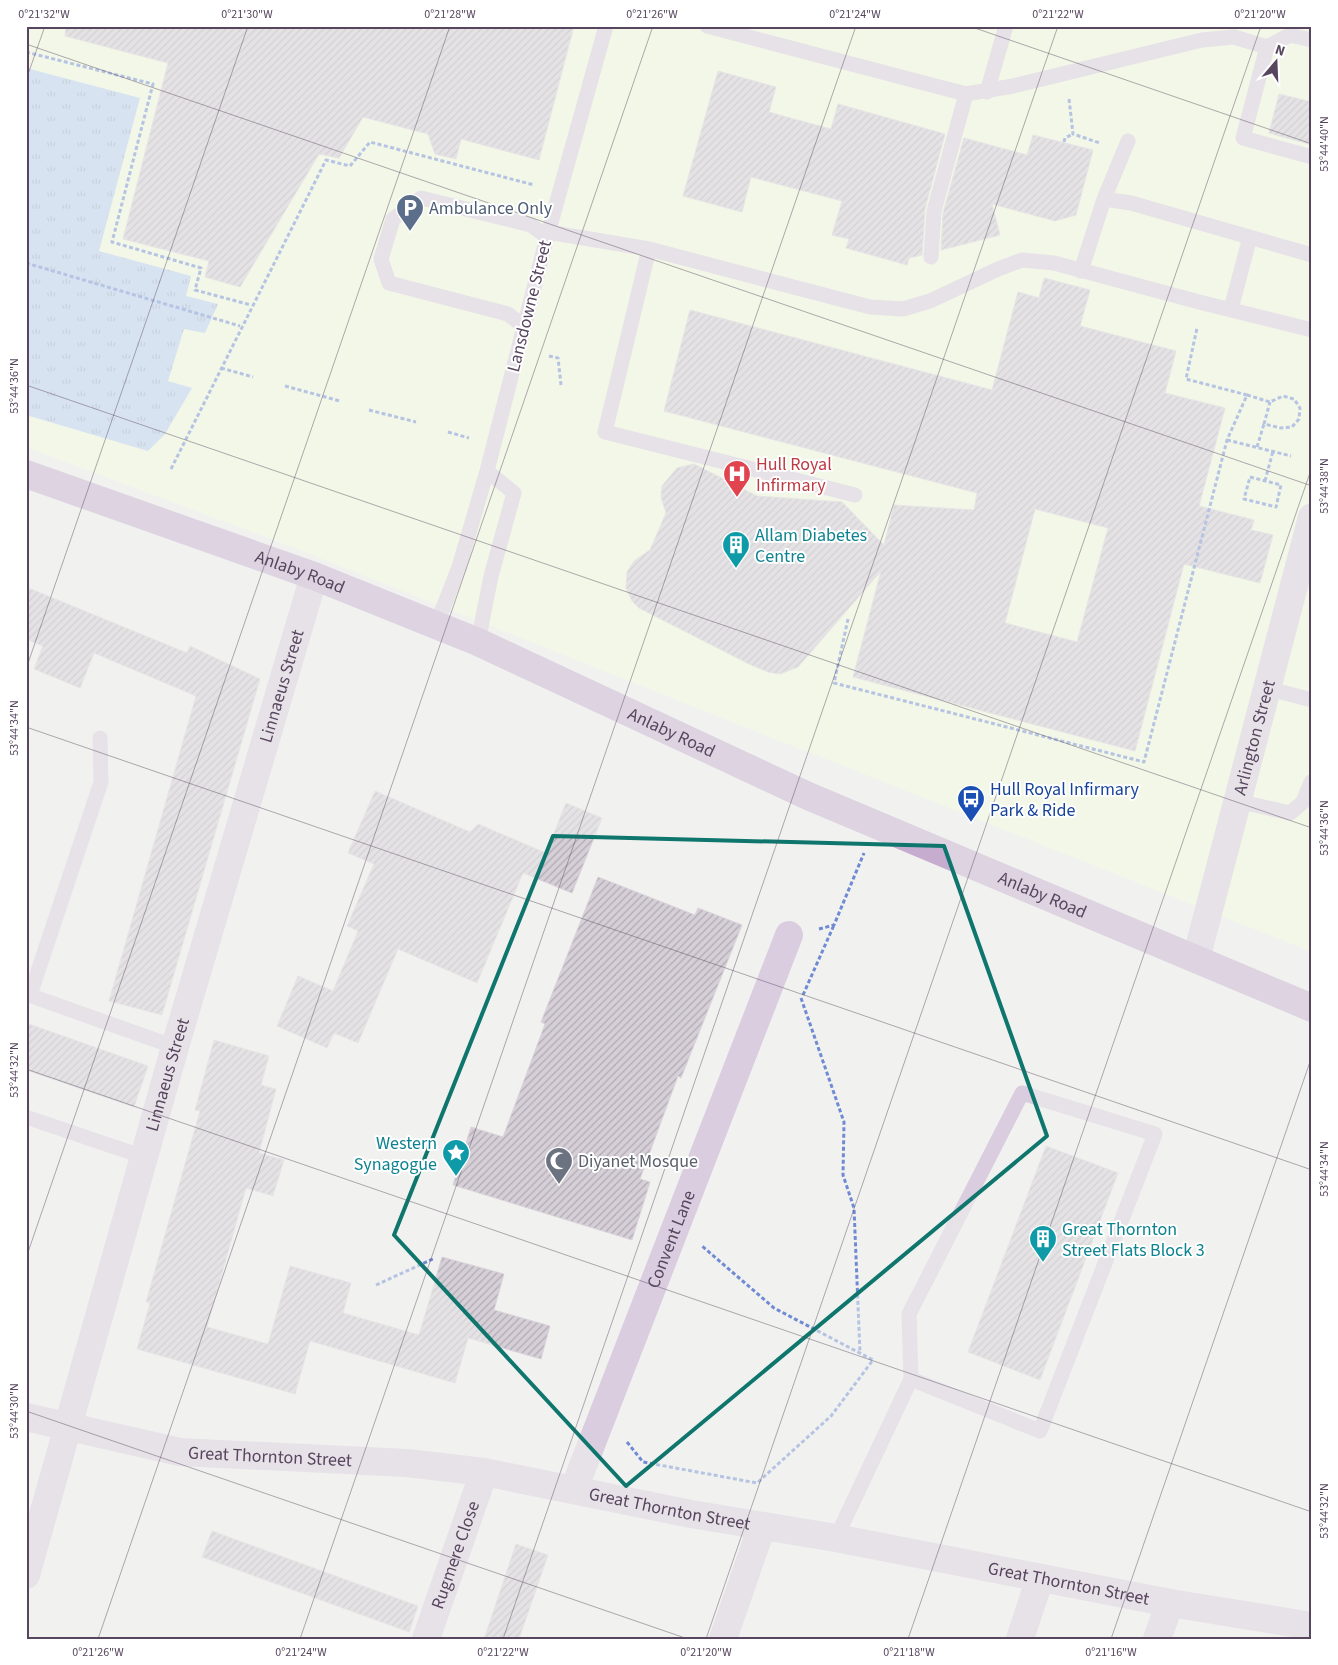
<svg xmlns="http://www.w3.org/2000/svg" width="1338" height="1665" font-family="'Source Sans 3',sans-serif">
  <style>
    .medical { fill: #f3fdde }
    .grass { fill: url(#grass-tufts) }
    .building { fill: url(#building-hatch); stroke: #dbd3db; fill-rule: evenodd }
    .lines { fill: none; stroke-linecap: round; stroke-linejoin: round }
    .path { stroke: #708bd4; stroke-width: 3; stroke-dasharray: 4 2.5; stroke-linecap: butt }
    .lane { stroke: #dbcde0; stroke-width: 15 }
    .street { stroke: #dbcde0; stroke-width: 28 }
    .primary { stroke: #c6add0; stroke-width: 28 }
    .marked { fill: none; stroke: #0f766e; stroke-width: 4; stroke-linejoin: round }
    .ticks { fill: none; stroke: #57465e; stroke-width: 1; stroke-opacity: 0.45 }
    .labels { text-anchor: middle; stroke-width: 4; stroke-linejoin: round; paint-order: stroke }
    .service-label { font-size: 18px; fill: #4e5e75; stroke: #fff; text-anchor: start }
    .street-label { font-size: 18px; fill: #57465e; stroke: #fff }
    .health-label { font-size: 18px; fill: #be3a42; stroke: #fff; text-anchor: start }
    .culture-label { font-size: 18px; fill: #0d838f; stroke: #fff; text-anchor: start }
    .transit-label { font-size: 18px; fill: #164399; stroke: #fff; text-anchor: start }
    .worship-label { font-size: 18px; fill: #5b616d; stroke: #fff; text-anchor: start }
    .neatline { fill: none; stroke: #57465e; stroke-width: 2 }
    .ticks-label { font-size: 12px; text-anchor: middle; fill: #57465e }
  </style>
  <defs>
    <pattern id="grass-tufts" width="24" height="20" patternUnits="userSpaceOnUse" patternTransform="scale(1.25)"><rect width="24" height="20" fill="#bad0f3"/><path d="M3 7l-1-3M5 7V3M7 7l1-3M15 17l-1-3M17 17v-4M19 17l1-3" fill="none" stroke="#9aabc8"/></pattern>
    <pattern id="building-hatch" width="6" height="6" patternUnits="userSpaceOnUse" patternTransform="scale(1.25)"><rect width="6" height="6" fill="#d6cfd7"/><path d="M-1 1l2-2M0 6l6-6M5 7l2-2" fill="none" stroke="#b0aab2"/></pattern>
  </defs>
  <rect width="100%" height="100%" fill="#f1f2ef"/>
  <path class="medical" d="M26 26H1312V952L297 549 26 447Z"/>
  <path class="grass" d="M26 68 140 98 99 251 191 276 186 296 218 304 205 333 184 329 168 381 192 388 165 434 148 451 26 415Z"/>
  <path class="building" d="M66 26H574L539 160 461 139 456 159 435 154 428 134 363 117 339 158 319 154 240 287 205 277 209 261 123 239 168 63 65 36Z
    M718 71 776 87 769 112 794 119 831 129 838 104 945 134 925 209 922 255 909 258 907 265 846 248 849 239 832 235 842 201 751 177 742 212 683 196Z
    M1279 94 1312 102V145L1269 133Z
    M1033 135 1093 150 1076 215 1055 221 992 204 1000 235 941 250 943 213 964 138 1027 155Z
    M1044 278 1090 290 1080 326 1176 351 1165 393 1225 408 1199 506 1254 520 1251 530 1273 535 1260 583 1184 564 1135 751 853 677 881 571 798 667 780 674 768 672 749 664 639 608 632 601 626 588 627 572 634 561 650 550 666 513 661 497 662 486 677 468 694 464 757 496 842 502 884 545 894 505 974 510 977 493 664 411 690 310 992 390 1018 292 1039 298ZM1035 509 1108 528 1077 642 1005 623Z
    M26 587 187 653 190 646 260 679 162 1015 109 1001 196 696 94 653 80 688 34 669 43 646 26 639Z
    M375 791 470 832 478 824 546 853 566 803 602 818 572 893 523 873 477 983 398 949 358 1043 334 1033 327 1048 277 1026 298 976 333 991 358 931 347 926 374 864 348 853Z
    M598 877 695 915 698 908 742 925 681 1078 678 1076 640 1179 650 1182 632 1240 453 1185 471 1127 503 1137 545 1024 541 1022Z
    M26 1023 148 1066 134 1107 26 1070Z
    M214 1040 269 1056 261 1085 276 1089 259 1153 284 1160 273 1196 246 1188 207 1327 268 1344 290 1266 351 1283 343 1313 419 1335 442 1257 504 1274 494 1310 550 1326 541 1359 468 1338 455 1383 310 1341 295 1394 137 1349 150 1303 146 1302 200 1111 195 1110Z
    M1046 1146 1118 1173 1040 1380 968 1352Z
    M212 1531 418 1606 409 1632 202 1557Z
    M516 1544 548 1555 519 1639H484Z"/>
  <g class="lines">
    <path class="path" d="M26 52 153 84 112 242 201 268 195 290 251 305
      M1069 99 1073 134 1100 143
      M1064 142 1065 138 1073 134
      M26 263 240 326
      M549 356 558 358 561 385
      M221 368 253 377
      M285 386 340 401
      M1247 395 1270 402 1283 396 1294 399 1300 408 1299 419 1292 427 1281 428 1264 424 1270 402
      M369 410 416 422
      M448 432 469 438
      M1227 440 1291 456
      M1257 447 1264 424
      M171 469 326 160 350 166 370 142 534 185
      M1250 477 1281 485 1276 507 1244 499Z
      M1265 481 1273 451
      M848 619 834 683 1144 762 1227 440 1247 395 1186 379 1197 328
      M819 929 834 925 864 853
      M803 995 834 925
      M801 998 844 1122 843 1175 854 1208 860 1353
      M376 1285 435 1258
      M627 1442 643 1462 757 1483 831 1416 873 1360 774 1308 702 1246"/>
    <path class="lane" d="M707 26 966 94 1013 86 1202 40 1234 37 1267 47 1290 35 1312 40
      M1267 47 1243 138 1312 157
      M987 92 1006 26
      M1104 199 1131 203 1312 255
      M548 232 649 249 870 307 903 309 930 301 998 269 1022 260 1054 263 1203 303 1312 330
      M649 249 605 432 855 495
      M931 257 934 211 966 94
      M1081 271 1104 199 1128 141
      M1231 309 1250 237
      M523 326 508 314 389 283 381 259 393 219 421 198 531 225 547 237
      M436 626 459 567 487 471 547 237 606 26
      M478 642 491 576 514 493 487 471
      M1266 688 1312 700
      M1237 801 1290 813 1303 802 1311 782
      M26 994 175 1047
      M30 995 101 782 100 738
      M26 1117 144 1157
      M836 1538 911 1379 909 1314 1022 1093 1155 1134 1040 1431 911 1379"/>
    <g class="street">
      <path id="s1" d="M1196 959 1312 517"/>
      <path id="s2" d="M26 1417 180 1452 407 1463 484 1472 691 1514 836 1538 1170 1603 1312 1626"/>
      <path id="s3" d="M574 1489 789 935"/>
      <path id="s4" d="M26 1575 175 1047 314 576"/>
      <path id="s5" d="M426 1639 484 1472"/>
      <path d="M723 1639 762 1526"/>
      <path d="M1020 1639 1040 1578"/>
      <path d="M1157 1639 1170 1603"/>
    </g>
    <path class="primary" id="s6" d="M26 474 314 576 478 642 808 796 1312 1008"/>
  </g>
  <path d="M0 0H1338V1665H0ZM553 836 944 846 1047 1136 626 1486 394 1235Z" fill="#f1f2ef" fill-opacity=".55" fill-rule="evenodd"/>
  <path class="marked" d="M553 836 944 846 1047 1136 626 1486 394 1235Z"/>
  <path class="ticks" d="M969 26 1312 144M26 44 1312 486M26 80 45 26M26 385 1312 828M26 669 248 26M26 727 1312 1170M26 1069 1312 1512M26 1258 450 26M26 1411 688 1639M98 1639 653 26M300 1639 856 26M503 1639 1058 26M706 1639 1261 26M908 1639 1312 467M1111 1639 1312 1056"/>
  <defs>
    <symbol id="parking-pin" viewBox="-11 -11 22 30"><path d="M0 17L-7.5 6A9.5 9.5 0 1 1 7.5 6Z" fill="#5c6f8a" stroke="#fff"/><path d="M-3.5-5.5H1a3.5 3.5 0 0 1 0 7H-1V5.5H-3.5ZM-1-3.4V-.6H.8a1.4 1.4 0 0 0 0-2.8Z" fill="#fff"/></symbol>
    <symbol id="hospital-pin" viewBox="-11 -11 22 30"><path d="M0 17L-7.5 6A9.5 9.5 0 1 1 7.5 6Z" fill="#e0444e" stroke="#fff"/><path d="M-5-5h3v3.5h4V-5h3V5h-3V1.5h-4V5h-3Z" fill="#fff"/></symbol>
    <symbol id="building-pin" viewBox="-11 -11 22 30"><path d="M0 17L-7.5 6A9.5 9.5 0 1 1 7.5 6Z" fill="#0f9aa8" stroke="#fff"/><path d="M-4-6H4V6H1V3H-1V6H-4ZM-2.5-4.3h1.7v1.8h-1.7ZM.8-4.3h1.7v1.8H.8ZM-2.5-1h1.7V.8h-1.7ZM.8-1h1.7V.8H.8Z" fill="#fff"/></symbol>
    <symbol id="bus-pin" viewBox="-11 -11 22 30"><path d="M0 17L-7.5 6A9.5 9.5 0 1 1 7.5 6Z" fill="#1a4fb4" stroke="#fff"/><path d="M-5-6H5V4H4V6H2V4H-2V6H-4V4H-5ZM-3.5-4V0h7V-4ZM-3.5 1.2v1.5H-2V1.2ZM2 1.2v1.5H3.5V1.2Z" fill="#fff"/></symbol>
    <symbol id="sight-pin" viewBox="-11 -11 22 30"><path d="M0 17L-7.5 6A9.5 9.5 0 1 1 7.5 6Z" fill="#0f9aa8" stroke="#fff"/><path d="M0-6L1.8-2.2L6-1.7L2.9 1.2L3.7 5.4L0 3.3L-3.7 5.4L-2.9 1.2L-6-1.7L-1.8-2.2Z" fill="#fff"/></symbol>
    <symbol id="mosque-pin" viewBox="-11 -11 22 30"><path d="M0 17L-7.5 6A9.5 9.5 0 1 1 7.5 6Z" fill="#6b7280" stroke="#fff"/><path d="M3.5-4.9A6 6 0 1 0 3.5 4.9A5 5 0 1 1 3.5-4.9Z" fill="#fff"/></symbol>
  </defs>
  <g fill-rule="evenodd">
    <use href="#parking-pin" x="394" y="192" width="32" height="43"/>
    <use href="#hospital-pin" x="721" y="458" width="32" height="43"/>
    <use href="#building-pin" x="720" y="529" width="32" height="43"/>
    <use href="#bus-pin" x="955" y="783" width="32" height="43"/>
    <use href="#sight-pin" x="440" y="1137" width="32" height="43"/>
    <use href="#mosque-pin" x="543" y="1145" width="32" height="43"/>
    <use href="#building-pin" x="1027" y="1223" width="32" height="43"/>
  </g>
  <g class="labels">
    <g class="service-label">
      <text x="429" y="214">Ambulance Only</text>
    </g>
    <g class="street-label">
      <text transform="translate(529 306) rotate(-76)" y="6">Lansdowne Street</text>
      <text dy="6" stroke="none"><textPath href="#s6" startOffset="291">Anlaby Road</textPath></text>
      <text dy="6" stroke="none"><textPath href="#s4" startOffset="925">Linnaeus Street</textPath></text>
      <text dy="6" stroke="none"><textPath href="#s6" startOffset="696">Anlaby Road</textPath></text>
      <text dy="6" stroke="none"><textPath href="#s1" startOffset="229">Arlington Street</textPath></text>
      <text dy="6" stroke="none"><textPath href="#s6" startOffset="1101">Anlaby Road</textPath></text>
      <text dy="6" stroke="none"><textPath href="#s4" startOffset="520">Linnaeus Street</textPath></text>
      <text dy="6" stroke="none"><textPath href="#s3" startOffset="268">Convent Lane</textPath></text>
      <text dy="6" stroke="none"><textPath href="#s2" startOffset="248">Great Thornton Street</textPath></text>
      <text dy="6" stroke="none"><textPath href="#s2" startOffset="652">Great Thornton Street</textPath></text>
      <text dy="6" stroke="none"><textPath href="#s5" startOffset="89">Rugmere Close</textPath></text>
      <text dy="6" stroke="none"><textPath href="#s2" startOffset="1058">Great Thornton Street</textPath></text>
    </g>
    <g class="health-label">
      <text x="756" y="470">Hull Royal<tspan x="756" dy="21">Infirmary</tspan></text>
    </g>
    <g class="culture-label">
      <text x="755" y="541">Allam Diabetes<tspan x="755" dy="21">Centre</tspan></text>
      <text x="437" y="1149" text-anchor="end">Western<tspan x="437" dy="21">Synagogue</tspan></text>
      <text x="1062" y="1235">Great Thornton<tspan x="1062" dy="21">Street Flats Block 3</tspan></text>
    </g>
    <g class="transit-label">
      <text x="990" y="795">Hull Royal Infirmary<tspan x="990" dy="21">Park &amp; Ride</tspan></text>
    </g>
    <g class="worship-label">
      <text x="578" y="1167">Diyanet Mosque</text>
    </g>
  </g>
  <rect width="1338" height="1665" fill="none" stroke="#ffffff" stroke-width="55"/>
  <g transform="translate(1276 62) rotate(19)" stroke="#ffffff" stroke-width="4" paint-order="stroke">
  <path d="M0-4L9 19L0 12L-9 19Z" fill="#57465e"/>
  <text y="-8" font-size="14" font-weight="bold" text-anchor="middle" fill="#57465e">N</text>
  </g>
  <rect x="28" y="28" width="1282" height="1610" class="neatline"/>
  <g class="ticks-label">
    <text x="44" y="18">0°21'32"W</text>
    <text x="247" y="18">0°21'30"W</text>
    <text x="450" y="18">0°21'28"W</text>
    <text x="652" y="18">0°21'26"W</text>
    <text x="855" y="18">0°21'24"W</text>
    <text x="1058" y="18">0°21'22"W</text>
    <text x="1260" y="18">0°21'20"W</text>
    <text transform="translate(1324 144) rotate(-90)" y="4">53°44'40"N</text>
    <text transform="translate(14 386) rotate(-90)" y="4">53°44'36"N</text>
    <text transform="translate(1324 486) rotate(-90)" y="4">53°44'38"N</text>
    <text transform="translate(14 728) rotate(-90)" y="4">53°44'34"N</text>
    <text transform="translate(1324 828) rotate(-90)" y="4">53°44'36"N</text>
    <text transform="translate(14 1070) rotate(-90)" y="4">53°44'32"N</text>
    <text transform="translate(1324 1169) rotate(-90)" y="4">53°44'34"N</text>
    <text transform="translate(14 1411) rotate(-90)" y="4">53°44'30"N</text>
    <text transform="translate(1324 1511) rotate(-90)" y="4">53°44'32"N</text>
    <text x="98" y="1656">0°21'26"W</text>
    <text x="301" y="1656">0°21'24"W</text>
    <text x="503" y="1656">0°21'22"W</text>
    <text x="706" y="1656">0°21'20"W</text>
    <text x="909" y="1656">0°21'18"W</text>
    <text x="1111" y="1656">0°21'16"W</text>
  </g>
</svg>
